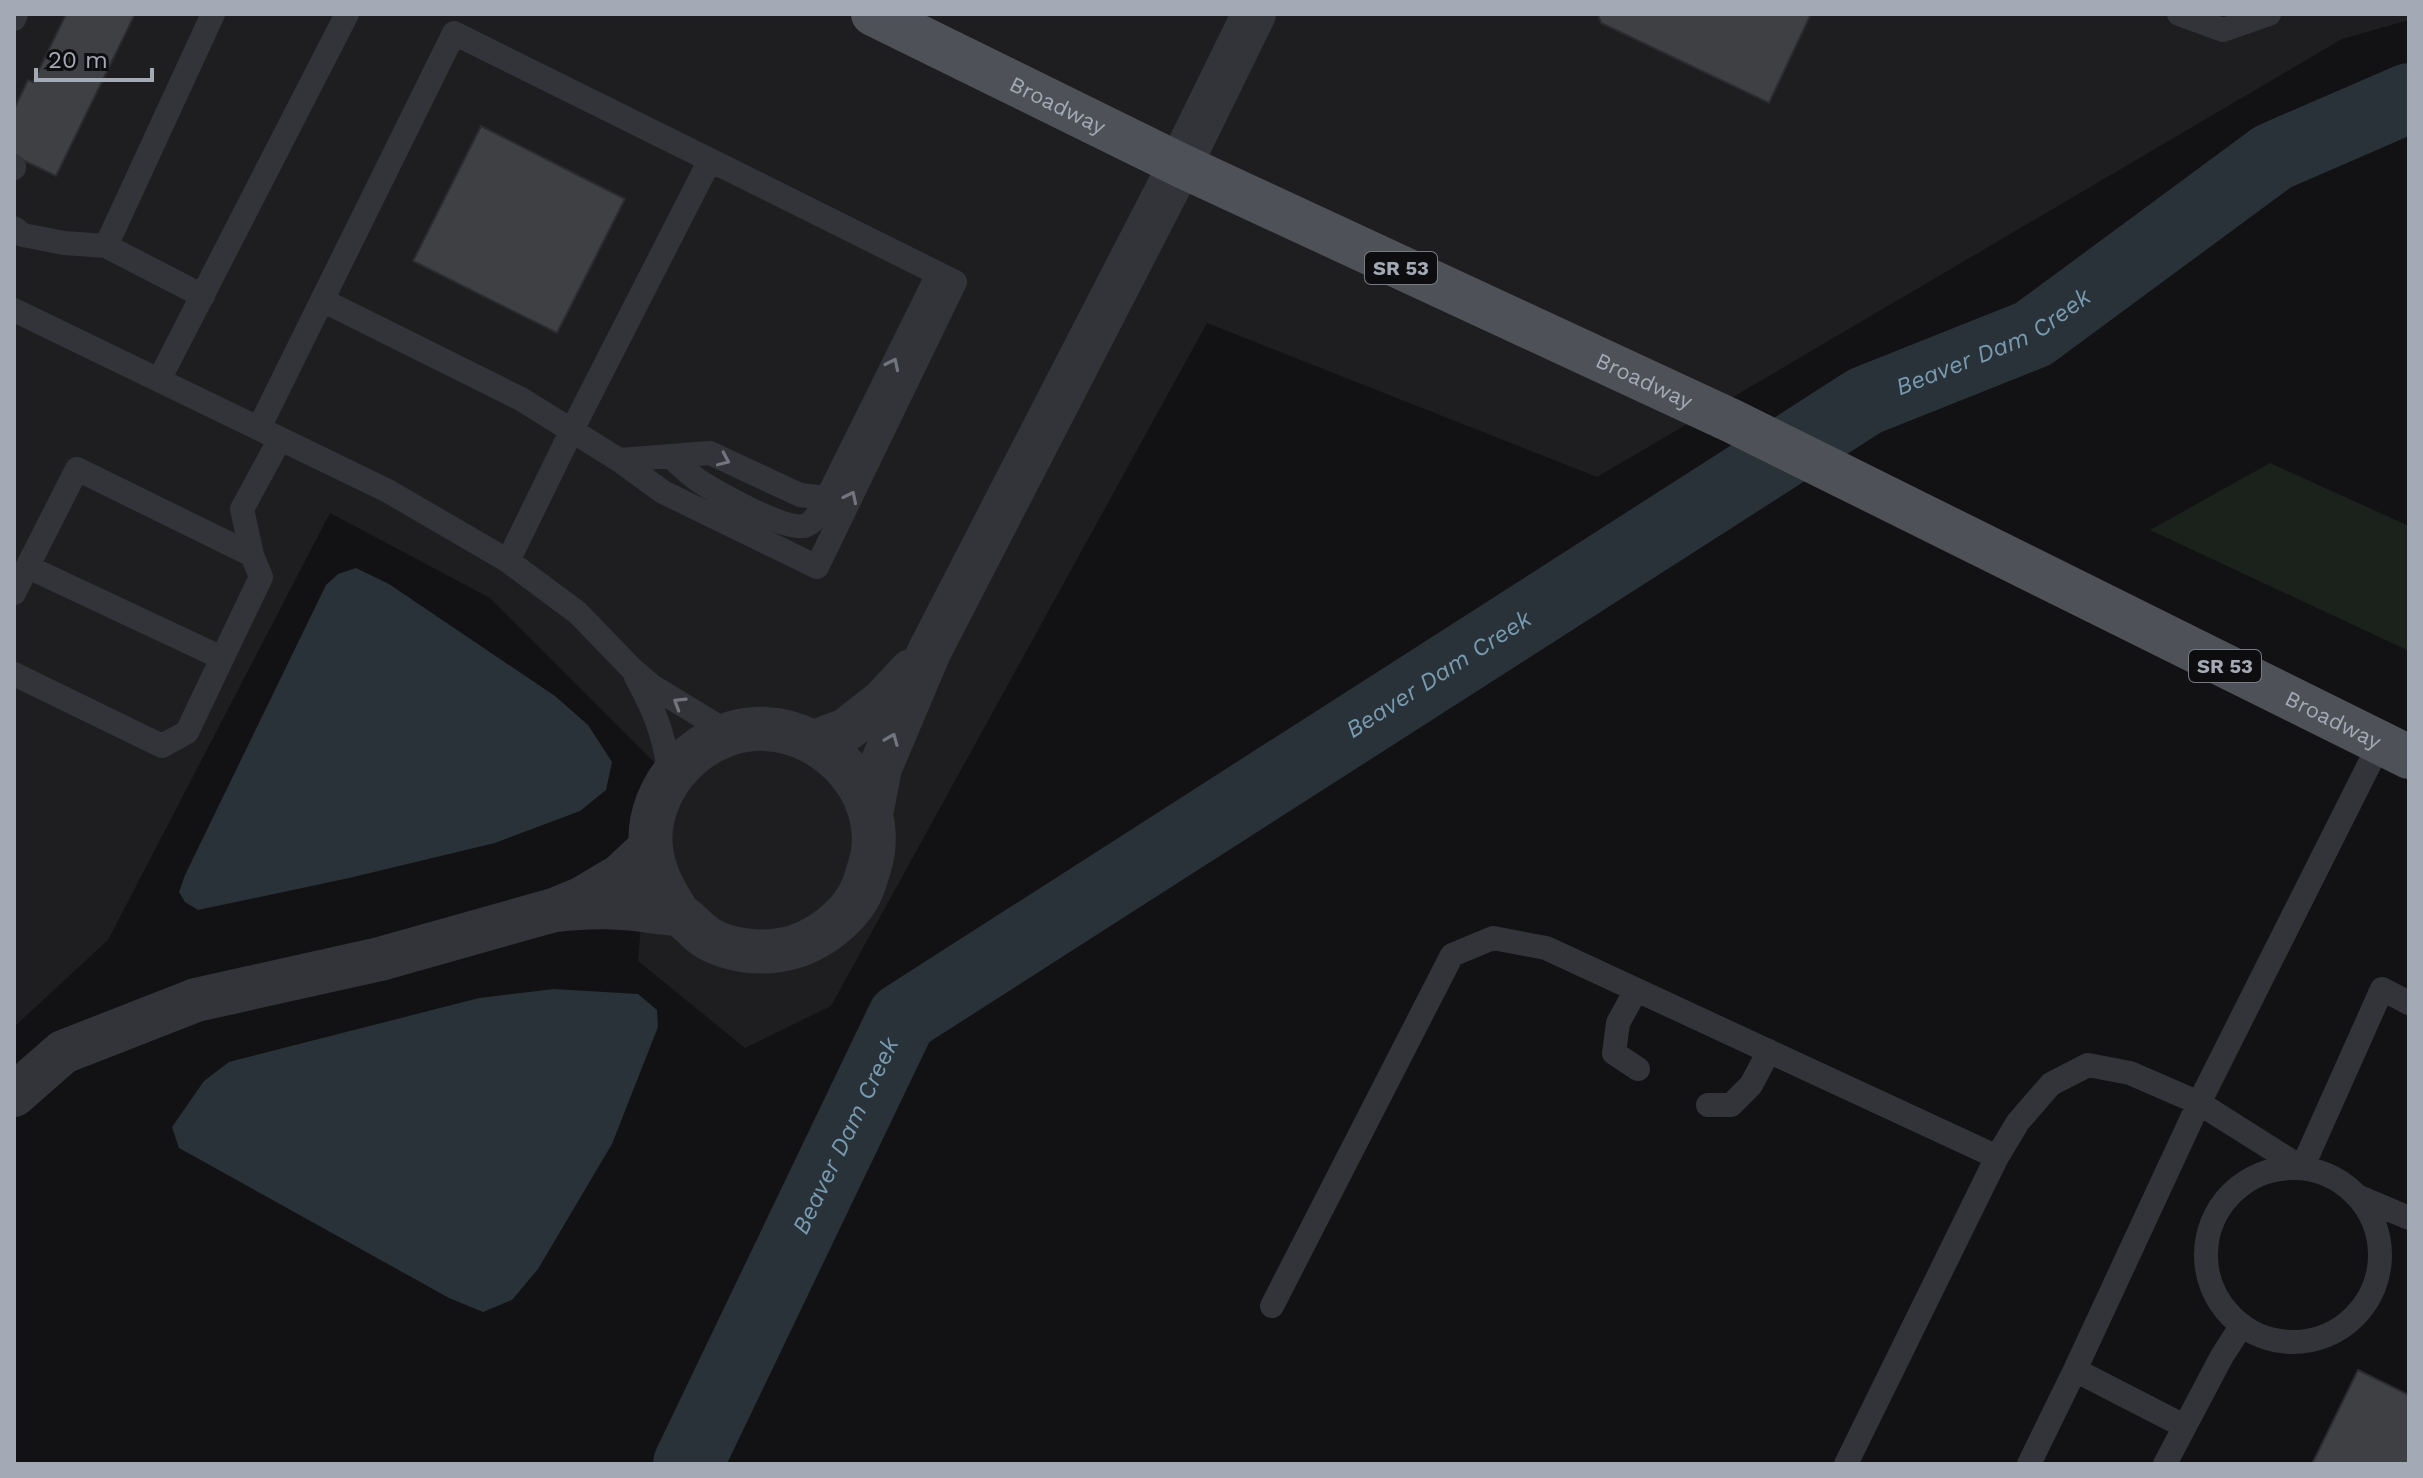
<svg xmlns="http://www.w3.org/2000/svg" width="2423" height="1478" font-family="'Work Sans',sans-serif">
  <style>
    .built { fill: #1e1e21 }
    .green { fill: #1a221b }
    .water { fill: #283238 }
    .lines { fill: none; stroke-linecap: round; stroke-linejoin: round }
    .river { stroke: #283238; stroke-width: 70 }
    .building { fill: #3e4044; stroke: #2c2c30; stroke-width: 2 }
    .service { stroke: #333439; stroke-width: 24 }
    .minor { stroke: #333439; stroke-width: 44 }
    .tertiary { stroke: #333439; stroke-width: 44 }
    .primary { stroke: #4f5158; stroke-width: 44 }
    .oneway { stroke: #71757d }
    .labels { text-anchor: middle; stroke-width: 8; stroke-linejoin: round; paint-order: stroke }
    .shield { fill: #0d0d0f; stroke: #767b83; stroke-width: 2 }
    .shield-label { font-size: 20px; font-weight: bold; fill: #a3aab5 }
    .street-label { font-size: 22px; fill: #a3aab5; stroke: #0d0d0f }
    .water-label { font-size: 24px; font-style: italic; fill: #789bb2; stroke: #0d0d0f }
  </style>
  <rect width="100%" height="100%" fill="#121214"/>
  <path class="built" d="M14 14H2409V20L2342 39 1597 477 1207 323 831 1006 745 1048 638 961 654 762 490 598 330 513 108 940 14 1027Z"/>
  <path class="green" d="M2270 463 2409 526V651L2150 530Z"/>
  <path class="water" d="M356 568 389 584 555 696 588 725 612 762 606 790 580 811 495 843 349 878 198 910 185 902 179 892 185 875 326 585 338 574Z
    M554 989 638 994 657 1010 658 1027 612 1144 538 1269 512 1300 483 1312 449 1298 179 1148 172 1127 204 1081 229 1062 479 998Z"/>
  <g class="lines">
    <path class="river" id="s1" d="M688 1464 902 1018 1865 401 2033 334 2273 157 2409 98"/>
  </g>
  <path class="building" d="M66 14H135L56 176 14 156V109L28 80 33 82Z
    M1598 14H1811L1769 103 1601 23Z
    M481 126 625 199 557 333 413 261Z
    M2358 1370 2409 1395V1464H2312Z"/>
  <g class="lines">
    <path class="service" d="M2179 14 2223 30 2269 14
      M14 19 16 14
      M14 168V166
      M14 228 23 235 64 243 106 246 203 296
      M106 246 213 14
      M322 300 521 399 619 460 663 492 817 567 955 282 710 160
      M14 310 388 491 508 561 578 613 631 668 652 686 729 733
      M159 380 347 14
      M259 428 454 33 710 160 572 430 508 561
      M670 456C679 464 689 474 699 481 718 493 783 530 804 526 816 523 821 508 827 498
      M619 460 710 453 800 495 827 498 938 274
      M28 567 222 658
      M14 593 77 469 252 555
      M14 674 162 746 187 732 261 577 252 555 242 509 280 439
      M636 677C656 713 664 735 670 776
      M1636 990 1618 1023 1614 1053 1638 1069
      M1708 1105H1731L1751 1085 1769 1051
      M2206 1255a87 87 0 1 1 174 0a87 87 0 1 1-174 0Z
      M2357 1196 2409 1218
      M1272 1306 1452 955 1493 938 1546 948 1997 1157
      M2075 1370 2184 1426
      M1846 1464 1997 1157 2018 1122 2051 1084 2088 1065 2130 1073 2199 1103 2302 1168 2382 989 2409 1003
      M2029 1464 2075 1370 2199 1103 2380 743
      M2165 1464 2222 1356 2242 1325"/>
    <path class="minor" d="M814 742 846 730 883 701 911 671
      M871 814 880 768 929 652 1180 165
      M554 910C592 906 620 906 657 912 664 913 674 913 681 916 691 922 698 933 709 939 729 950 757 954 780 950 815 945 855 915 865 881 868 871 872 861 873 851 881 789 827 732 766 729 703 725 644 786 651 849 654 875 666 894 679 915
      M14 1095 63 1052 196 1000 380 959 554 910 583 898 620 876 651 847"/>
    <path class="tertiary" d="M1180 165 1254 14"/>
    <path class="primary" id="s2" d="M873 14 1180 165 1732 421 2409 757"/>
  </g>
  <defs><path id="oneway-chevron" d="M-2-3.5L2.5 0L-2 3.5" fill="none" stroke-width="1.6" stroke-linecap="round" stroke-linejoin="round" transform="scale(2)"/></defs>
  <g class="oneway">
    <use href="#oneway-chevron" transform="translate(893 364) rotate(-64)"/>
    <use href="#oneway-chevron" transform="translate(724 460) rotate(24)"/>
    <use href="#oneway-chevron" transform="translate(851 497) rotate(-64)"/>
    <use href="#oneway-chevron" transform="translate(679 703) rotate(-148)"/>
    <use href="#oneway-chevron" transform="translate(892 739) rotate(-68)"/>
  </g>
  <g class="labels">
    <g class="shield">
      <rect x="1365" y="252" width="72" height="32" rx="6"/>
      <rect x="2189" y="650" width="72" height="32" rx="6"/>
    </g>
    <g class="shield-label">
      <text x="1401" y="275">SR 53</text>
      <text x="2225" y="673">SR 53</text>
    </g>
    <g class="street-label">
      <text dy="8" stroke="none"><textPath href="#s2" startOffset="206">Broadway</textPath></text>
      <text dy="8" stroke="none"><textPath href="#s2" startOffset="854">Broadway</textPath></text>
      <text dy="8" stroke="none"><textPath href="#s2" startOffset="1622">Broadway</textPath></text>
    </g>
    <g class="water-label">
      <text dy="8" stroke="none"><textPath href="#s1" startOffset="1780">Beaver Dam Creek</textPath></text>
      <text dy="8" stroke="none"><textPath href="#s1" startOffset="1132">Beaver Dam Creek</textPath></text>
      <text dy="8" stroke="none"><textPath href="#s1" startOffset="364">Beaver Dam Creek</textPath></text>
    </g>
  </g>
  <rect width="2423" height="1478" fill="none" stroke="#a3aab5" stroke-width="32"/>
  <path d="M36 68v12h116v-12" fill="none" stroke="#a3aab5" stroke-width="4"/>
  <text x="48" y="68" font-size="24" fill="#a3aab5" stroke="#0d0d0f" stroke-width="6" paint-order="stroke">20 m</text>
</svg>
